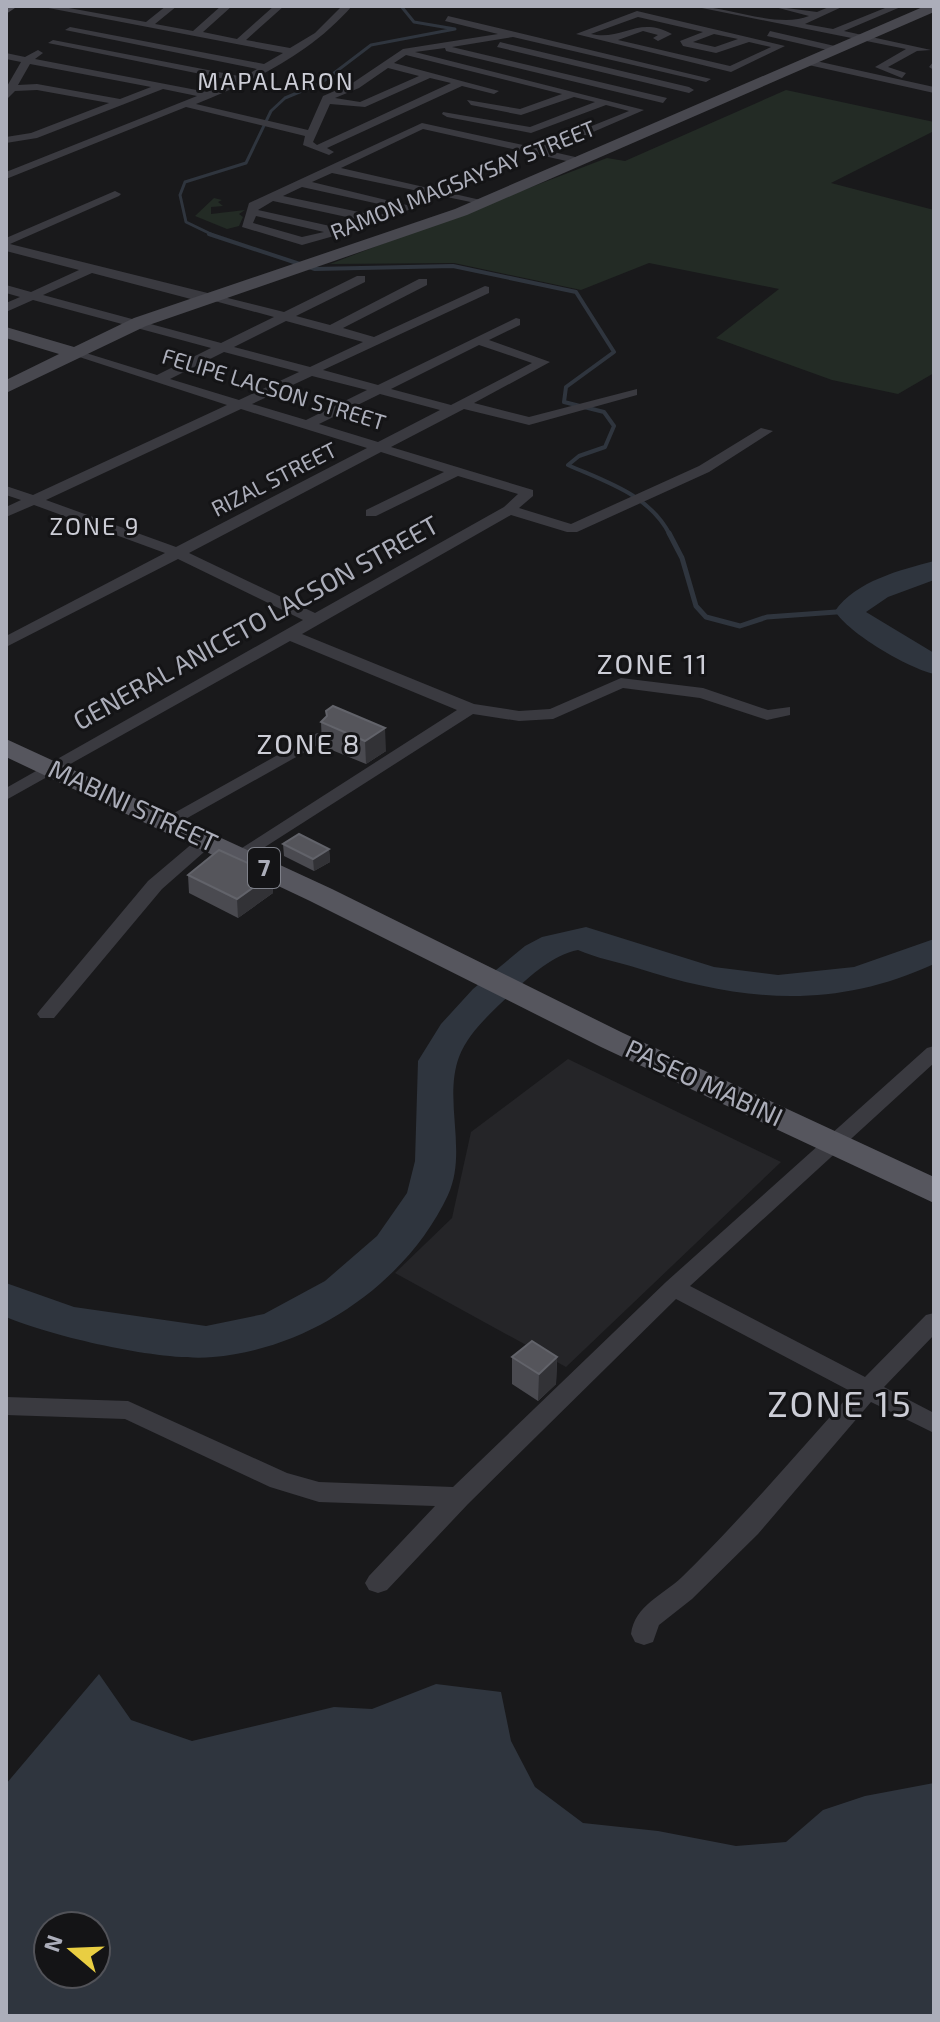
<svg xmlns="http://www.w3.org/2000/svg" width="940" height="2022" font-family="'Exo 2',sans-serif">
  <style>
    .built { fill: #252528 }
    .green { fill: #232b25 }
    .water { fill: #2f353e; fill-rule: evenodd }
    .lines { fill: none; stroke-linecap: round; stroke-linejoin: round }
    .stream-far2 { stroke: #2f353e; stroke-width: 3 }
    .stream-far1 { stroke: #2f353e; stroke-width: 4 }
    .stream { stroke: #2f353e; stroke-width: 5 }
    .river { fill: #2f353e; fill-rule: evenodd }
    .street { fill: #3a3a40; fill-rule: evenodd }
    .secondary { fill: #48484f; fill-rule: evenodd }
    .primary { fill: #56565e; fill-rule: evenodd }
    .wall { fill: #4a4a50 }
    .shaded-wall { fill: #323236 }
    .building { fill: #55555b; stroke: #62636a; stroke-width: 2 }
    .labels { text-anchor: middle; stroke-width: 6; stroke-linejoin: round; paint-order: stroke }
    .far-street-label { font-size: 22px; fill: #acaeba; stroke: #141416 }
    .far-neighbourhood-label { font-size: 24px; letter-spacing: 2px; fill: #cccdd6; stroke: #141416 }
    .shield { fill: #141416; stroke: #7e8089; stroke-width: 2 }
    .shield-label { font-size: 24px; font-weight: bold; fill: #acaeba }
    .street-label { font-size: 26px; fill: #acaeba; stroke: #141416 }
    .neighbourhood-label { font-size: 28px; letter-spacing: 2px; fill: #cccdd6; stroke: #141416 }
    .near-quarter-label { font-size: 36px; letter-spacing: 2px; fill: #cccdd6; stroke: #141416 }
  </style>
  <rect width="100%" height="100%" fill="#19191b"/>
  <path class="built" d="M568 1059 781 1162 566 1367 395 1273 452 1218 471 1132Z"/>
  <path class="green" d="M786 90 934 122V131L831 183 934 210V373L898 394 832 380 716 338 779 289 649 263 581 290 454 263 330 264 607 158 625 161Z
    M214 198 222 200 218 202 223 206 211 207V214L245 210 239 214 243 217 239 226 227 229 195 216Z"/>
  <path class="water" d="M99 1674 131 1720 192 1741 334 1707 372 1709 436 1684 501 1692 511 1741 535 1787 583 1823 658 1831 736 1846 786 1842 823 1810 865 1796 934 1783V2016H6V1784ZM48 1926H96V1974H48Z"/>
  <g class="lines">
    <path class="stream-far2" d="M215 236 186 222 180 195 185 182 246 163 271 111 285 98 321 83 371 45 455 29 414 22 401 6"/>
    <path class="stream-far1" d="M209 234 315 269 453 266 576 292 614 352 566 387 564 402 604 412 614 426 605 447 579 456 568 465C606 482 650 495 670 535"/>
    <path class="stream" d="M669 533 682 558 696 606 706 617 740 626 767 617 850 611"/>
    <path class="river" d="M934 561V580L888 597 866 612 934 653V674C908 668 848 633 835 611 856 581 900 570 934 561Z
      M586 927 714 967 778 975 854 967 934 939V964C832 1011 740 1001 637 968 618 962 596 958 578 950 553 955 531 975 513 992 493 1011 469 1031 459 1057 443 1101 468 1151 448 1195 407 1283 310 1349 213 1357 162 1362 54 1337 6 1317V1283L74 1307 206 1326 264 1314 325 1281 377 1236 407 1193 415 1161 418 1061 441 1024 473 989 525 946 542 937Z"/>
    <path class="street" d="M38 6H58L146 22 166 6H177L155 24 193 31 221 6H232L203 32 237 39 274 6H284L246 40 290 48 315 33 342 6H352C309 55 253 81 196 104L308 130 323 96 351 84 403 49 498 34 445 21 448 16 711 79 706 82 513 37 452 47 667 98 663 103 446 51 445 48 415 52 644 110 549 151 584 159 585 161 580 164 423 129 341 168 485 201V205L332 173 312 182 415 207 380 223 302 245 242 227 249 203 422 123 537 148 629 111 606 105 531 133 447 117 442 114 443 112 530 127 595 102 574 97 521 115 471 105 467 100 520 109 562 94 406 55 394 63 499 91 494 94 462 86 327 148 334 152 329 155 303 145 305 136 186 107 6 179V172L197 96 163 89 37 138 6 143V137L31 133 109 103 37 90 15 91 6 100V88L21 62 6 59V53L25 57 38 50 43 53 35 59 207 92 235 81 48 43 53 40 244 77 257 69 65 30 70 27 264 64 283 53ZM30 64 151 87 120 99 37 84 18 85ZM388 68 419 76 360 102 335 98 359 88ZM430 78 451 83 317 145 313 142 330 104 365 107ZM302 187 397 208 378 216 283 196ZM273 201 365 221 339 228 258 210ZM256 216 324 232 302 237 253 223Z
      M692 6C727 6 778 29 809 16L771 6 817 12 831 6H844L805 24 833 29 890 6H903L844 31 931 50 917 51 888 67 906 73 902 78 875 67 906 49Z
      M637 11 785 46 731 72 576 34ZM638 17 703 32 680 41 683 46 716 53 749 42 771 47 730 66 618 40 643 31 658 35 653 38 658 41 672 34C638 15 623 41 591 34ZM714 34 738 39 715 47 693 42Z
      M770 31 839 47 841 49 836 52 767 36Z
      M500 42 689 87 694 90 689 93 497 47Z
      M807 59 934 87V93L804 64Z
      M934 61V70L929 67Z
      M115 191 121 194 119 196 10 244 284 312 357 276H365V282L296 316 330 325 419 279H427V285L343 328 374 337 485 286 489 287V293L323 370 378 385 516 318 520 319V325L489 340 550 362 474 403 529 417 637 389V395L529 425 464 409 391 447 533 490V496L519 508 571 524 699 466 761 428 773 431 709 472 577 532H567L511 515 302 634 474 704 519 711 550 709 621 678 703 688 768 710 790 707V715L767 720 700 698 623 688 553 719 519 721 473 714 240 863 234 861 231 857 234 853 457 710 290 641 6 800V788L303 620 178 559 6 647V636L165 553 34 505 6 517V507L21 500 6 495V486L33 495 227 405 67 353 73 349 157 375 211 348 33 300 6 312V303L20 297 6 293V285L31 292 79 270 6 251V238ZM92 273 206 303 211 300 274 317 221 343 43 295ZM286 321 363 342 310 367 234 347ZM479 345 532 363 451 405 391 389ZM224 352 299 372 239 400 170 379ZM312 376 367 390 306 420 252 404ZM380 394 440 410 378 442 319 424ZM241 409 367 448 176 547 46 500ZM381 452 444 472 366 510V516H376L458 476 518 494 504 507 315 613 189 553Z
      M317 733 323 734 326 738 323 742 173 826 167 827 158 822Z
      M206 836 212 837 215 841 212 845 162 889 54 1018H40L37 1014 40 1010 148 881 200 837Z
      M934 1046V1063L690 1286 865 1377 926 1315 934 1313V1335L884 1387 934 1413V1433L871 1402 758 1534 692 1599 659 1625 653 1642 644 1645 635 1642 631 1634C635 1605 662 1596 682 1577 742 1518 796 1455 852 1392L676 1299 468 1504 387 1590 378 1593 369 1590 365 1583 369 1576 435 1506 319 1502 270 1487 125 1419 6 1415V1397L128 1401 287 1473 319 1482 453 1487 666 1282 927 1048Z"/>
    <path class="secondary" d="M6 6H18L6 14Z
      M925 6H934V12L467 215 146 326 6 393V380L59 354 6 338V327L74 347 134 318 455 209Z"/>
    <path class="primary" d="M6 739 332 889 623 1033 934 1177V1203L601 1047 310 901 6 757Z"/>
  </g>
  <path class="wall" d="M326 711 386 751 366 764 322 746 321 722 326 718Z
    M283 844 329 849 330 862 314 871 284 856Z
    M272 874 273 893 238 918 189 893 188 875Z
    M512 1357H557L556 1384 538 1401 512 1384Z"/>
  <path class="shaded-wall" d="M385 728 386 751 366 764 365 741Z
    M329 849 330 862 314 871 313 859Z
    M272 874 273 893 238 918 237 899Z
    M557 1357 556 1384 538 1401 539 1374Z"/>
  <path class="building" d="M333 706 385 728 365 741 321 722 327 716 326 711Z
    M299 834 329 849 313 859 283 844Z
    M219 850 272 874 237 899 188 875Z
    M532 1341 557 1357 539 1374 512 1357Z"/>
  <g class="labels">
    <g class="far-street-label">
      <text transform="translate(463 180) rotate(-22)" y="8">RAMON MAGSAYSAY STREET</text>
      <text transform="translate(274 389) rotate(17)" y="8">FELIPE LACSON STREET</text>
      <text transform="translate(274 479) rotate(-27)" y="8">RIZAL STREET</text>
    </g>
    <g class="far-neighbourhood-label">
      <text x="276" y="90">MAPALARON</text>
      <text x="95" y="535">ZONE 9</text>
    </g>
    <rect class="shield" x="248" y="848" width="32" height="40" rx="6"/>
    <g class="shield-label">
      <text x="264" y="876">7</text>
    </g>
    <g class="street-label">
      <text transform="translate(256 623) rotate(-29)" y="9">GENERAL ANICETO LACSON STREET</text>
      <text transform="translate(133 806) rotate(25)" y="9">MABINI STREET</text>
      <text transform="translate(704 1083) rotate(25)" y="9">PASEO MABINI</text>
    </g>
    <g class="neighbourhood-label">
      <text x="653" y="674">ZONE 11</text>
      <text x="309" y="754">ZONE 8</text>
    </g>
    <g class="near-quarter-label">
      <text x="840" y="1417">ZONE 15</text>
    </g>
  </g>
  <rect width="940" height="2022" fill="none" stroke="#acaeba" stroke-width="16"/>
  <g transform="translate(72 1950) rotate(289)"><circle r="38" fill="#141416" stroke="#515258" stroke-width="2"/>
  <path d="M0-6L14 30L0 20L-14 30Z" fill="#e9ce42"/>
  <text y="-12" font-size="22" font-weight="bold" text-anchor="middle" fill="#acaeba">N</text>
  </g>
</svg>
